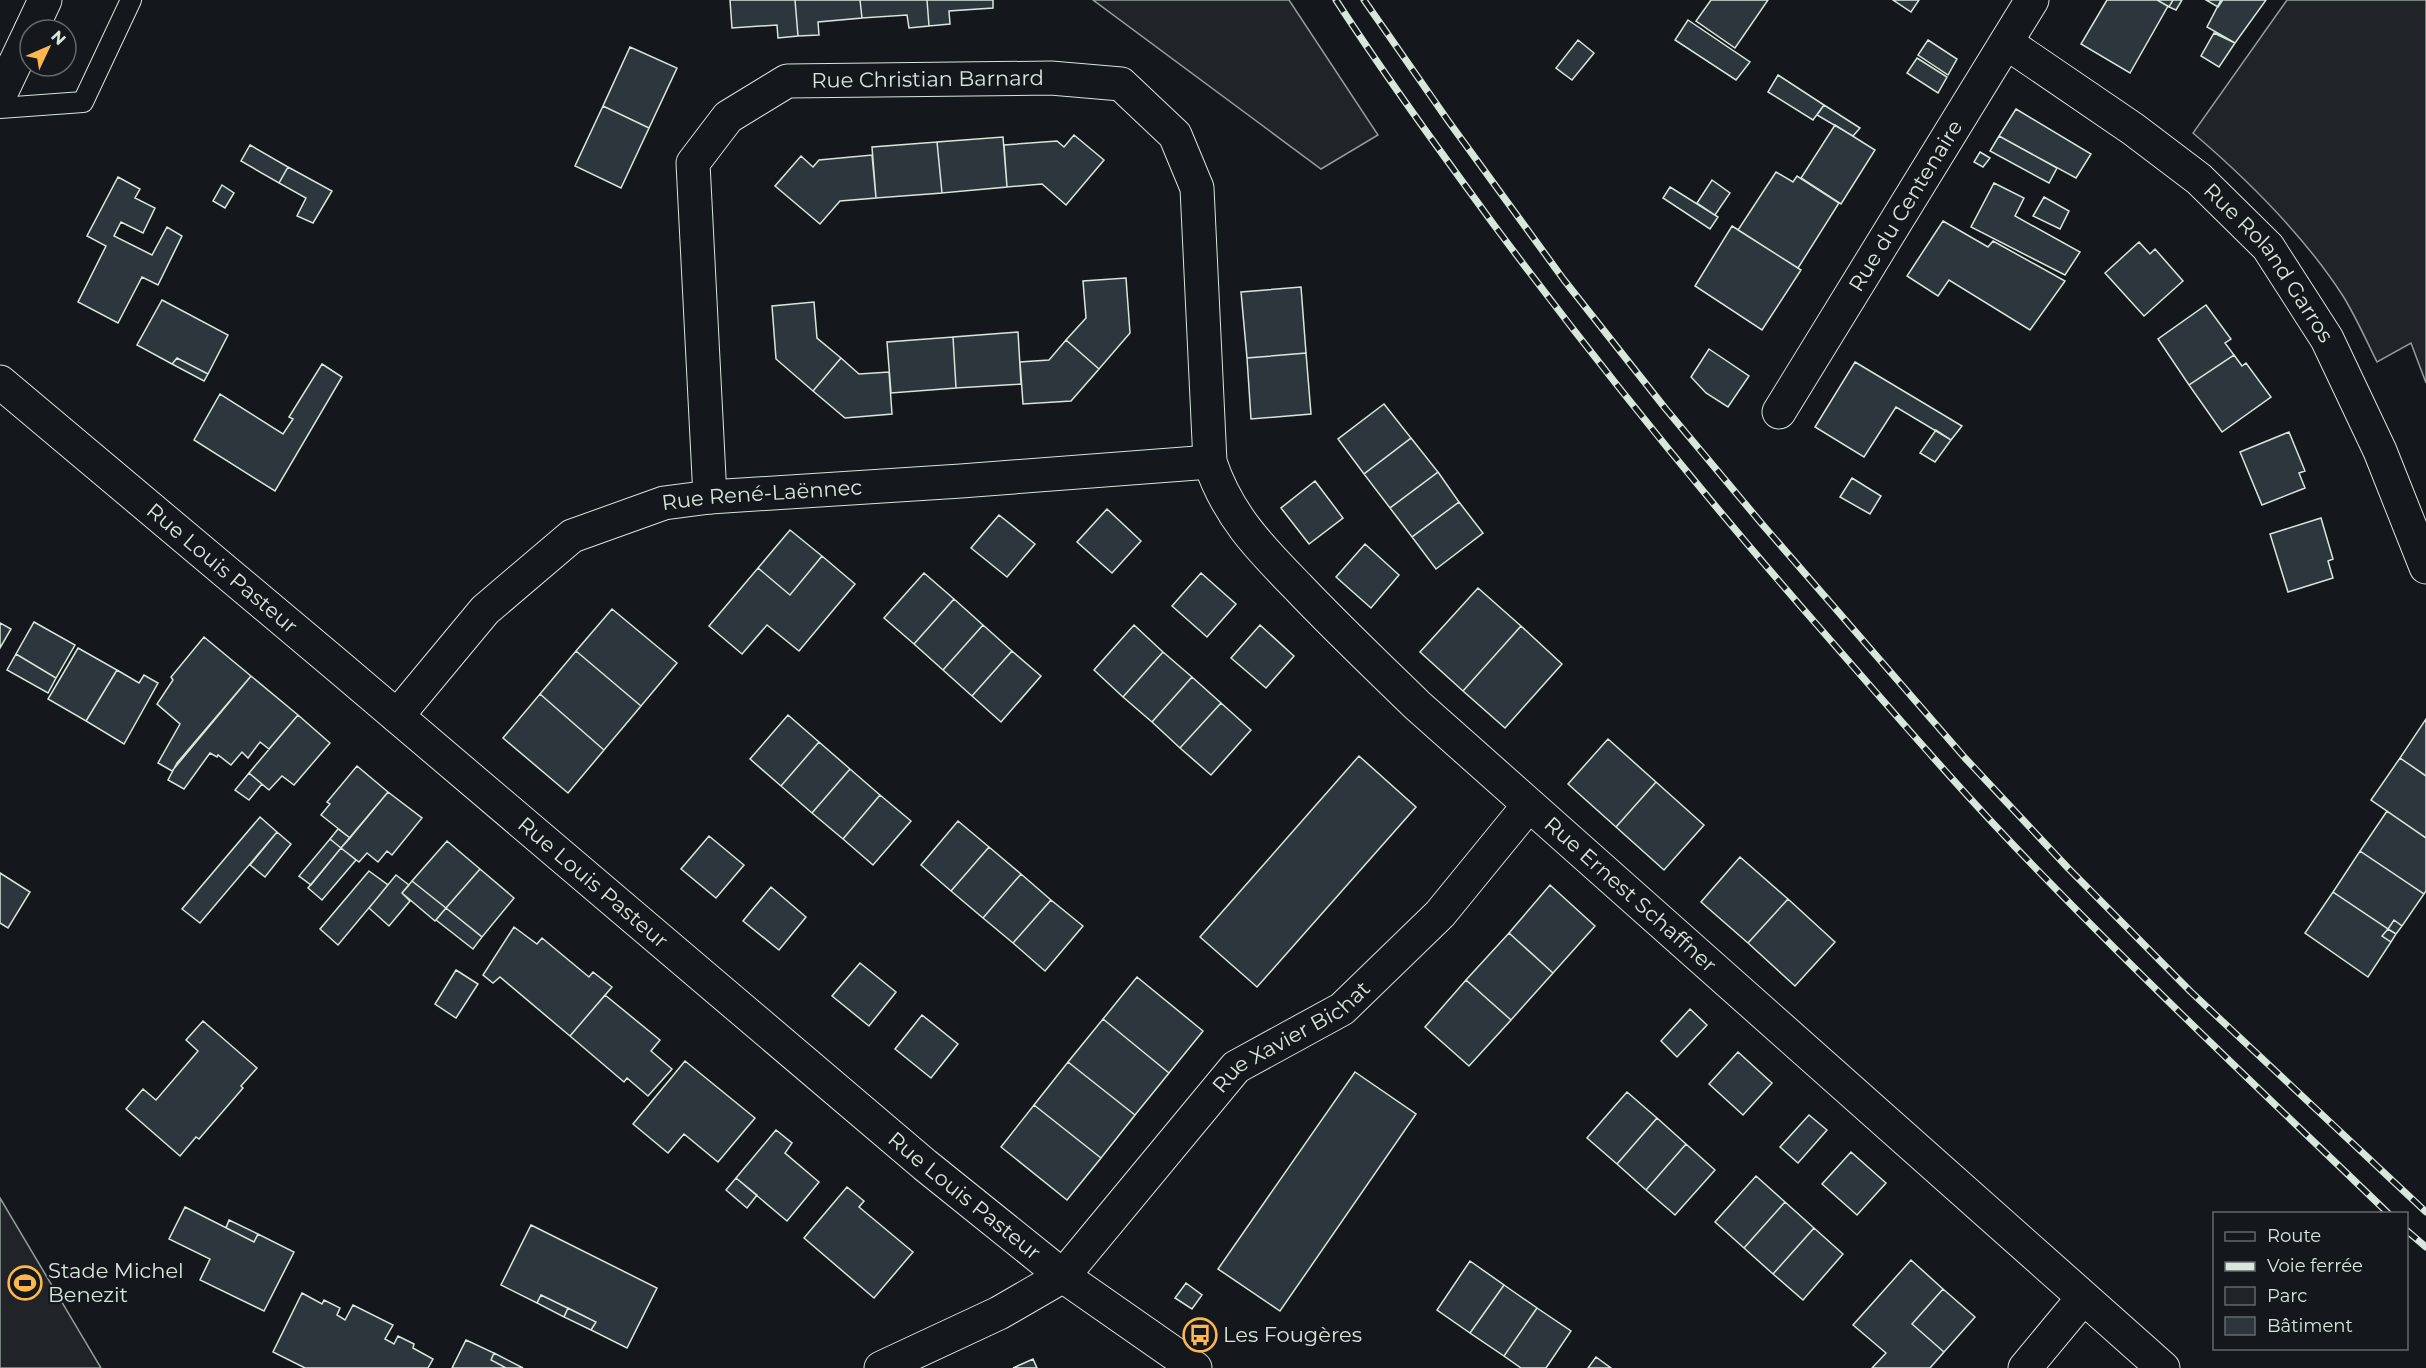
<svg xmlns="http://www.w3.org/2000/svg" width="2426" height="1368" font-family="Montserrat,sans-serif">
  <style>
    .green { fill: #202428; stroke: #939e99; stroke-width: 1.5 }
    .building { fill: #2c363c; stroke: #d8e6dc; stroke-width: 1.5 }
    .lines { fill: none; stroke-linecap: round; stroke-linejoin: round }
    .service-casing { stroke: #d8e6dc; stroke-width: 22 }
    .minor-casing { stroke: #d8e6dc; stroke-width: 35 }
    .tertiary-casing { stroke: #d8e6dc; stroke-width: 35 }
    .service { stroke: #14181c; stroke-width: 20 }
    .minor { stroke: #14181c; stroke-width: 33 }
    .tertiary { stroke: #14181c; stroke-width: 33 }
    .rail-casing { stroke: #d8e6dc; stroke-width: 7 }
    .rail { stroke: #14181c; stroke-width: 4.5; stroke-dasharray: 14; stroke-linecap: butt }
    .labels { text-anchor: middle; stroke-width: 4.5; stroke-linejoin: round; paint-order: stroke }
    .street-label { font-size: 21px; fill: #d8e6dc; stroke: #14181c }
    .poi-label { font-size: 21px; fill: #d8e6dc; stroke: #14181c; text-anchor: start }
  </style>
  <rect width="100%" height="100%" fill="#14181c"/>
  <path class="green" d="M1093 0H1289L1378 135 1321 169Z
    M2287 0H2426V383L2411 343 2377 362C2366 340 2356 317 2343 296 2303 234 2248 180 2193 133Z
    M0 1198 101 1368H0Z"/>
  <path class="building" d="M730 0H795L798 36 778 38 777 25 732 28Z
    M795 0H860L862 18 818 22 819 35 798 36Z
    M860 0H927L929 26 909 28 907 15 862 18Z
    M927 0H993V8L949 11 950 24 929 26Z
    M1711 0H1768L1735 48 1696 21Z
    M1893 0H1919L1911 12Z
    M2107 0H2157L2168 6 2130 73 2081 44Z
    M2157 0H2173L2169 7Z
    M2173 0H2182L2176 10 2169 7Z
    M2206 0H2221L2222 1 2218 7Z
    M2221 0H2266L2235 43 2207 27Z
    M1688 20 1750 62 1736 80 1675 40Z
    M2214 33 2235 43 2219 67 2201 56Z
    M1578 40 1594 53 1572 80 1556 68Z
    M1928 40 1957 59 1948 75 1918 55Z
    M630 47 677 68 649 128 603 106Z
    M1917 58 1947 77 1938 93 1907 73Z
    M1778 75 1824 105 1813 120 1768 92Z
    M1824 105 1860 128 1853 136 1817 115Z
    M603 106 649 128 621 188 575 166Z
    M2016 109 2091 154 2076 178 1999 136Z
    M1835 125 1875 150 1841 204 1801 178Z
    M1074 135 1104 160 1066 205 1042 184 1007 187 1004 145 1057 141 1064 147Z
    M1999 136 2057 168 2049 183 1990 151Z
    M1003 137 1007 187 942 193 937 142Z
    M937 142 942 193 876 198 872 147Z
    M250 145 288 167 279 183 241 161Z
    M1980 152 1990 158 1983 167 1974 162Z
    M872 155 876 198 840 201 820 224 775 186 801 156 813 167 819 160Z
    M288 167 332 191 313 223 297 216 306 198 279 183Z
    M1776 172 1793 182 1797 176 1839 203 1798 268 1738 230Z
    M118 177 140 189 135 198 155 208 143 233 121 222 114 236 152 255 167 227 182 236 158 285 142 277 118 323 78 302 106 246 87 236Z
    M1712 180 1730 193 1715 215 1697 203Z
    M1994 183 2024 198 2015 216 2080 252 2065 275 1971 227Z
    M222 185 234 193 225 208 213 201Z
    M1670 187 1718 217 1710 229 1663 198Z
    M2044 197 2069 211 2060 229 2033 216Z
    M1943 221 1988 247 1993 241 2065 281 2030 330 1949 280 1938 296 1907 276Z
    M1732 226 1801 270 1762 330 1695 286Z
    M2139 242 2150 254 2155 249 2183 281 2144 316 2105 273Z
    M1126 278 1130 333 1099 369 1066 340 1086 318 1083 281Z
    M1301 287 1306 353 1247 358 1241 292Z
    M162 300 228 335 208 374 177 358 172 364 137 345Z
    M814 302 817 338 841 358 813 391 776 359 772 306Z
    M2206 305 2231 339 2225 343 2234 355 2189 385 2158 339Z
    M1018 332 1021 384 956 388 953 337Z
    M953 337 956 388 891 393 887 342Z
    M1066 340 1099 369 1071 401 1023 404 1020 362 1049 360Z
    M1709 349 1749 376 1728 407 1706 393 1691 377Z
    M1306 353 1311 414 1251 419 1247 358Z
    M2234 355 2242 366 2246 363 2271 397 2222 432 2189 385Z
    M177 358 208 374 204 381 172 364Z
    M841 358 859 374 889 372 892 414 845 418 813 391Z
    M1855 362 1962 426 1951 440 1896 407 1864 457 1815 427Z
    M322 364 342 377 275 491 194 440 220 394 283 434 293 419 289 417Z
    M1384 404 1411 438 1364 474 1338 439Z
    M1936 430 1951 440 1935 462 1920 453Z
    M2289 432 2305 471 2299 473 2305 488 2262 505 2240 452Z
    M1411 438 1438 472 1390 508 1364 474Z
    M1438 472 1459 502 1412 537 1390 508Z
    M1852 478 1881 496 1870 514 1840 497Z
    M1315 481 1343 518 1309 544 1281 508Z
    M1459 502 1483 533 1436 569 1412 537Z
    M1107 509 1141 541 1112 573 1077 542Z
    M999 515 1035 544 1007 577 971 548Z
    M2321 518 2333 559 2328 561 2333 578 2288 592 2270 534Z
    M790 530 822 556 790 595 758 568Z
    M1365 544 1399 575 1371 608 1336 577Z
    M822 556 855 584 799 651 767 625 742 654 709 626 758 568 790 595Z
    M924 573 954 599 914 644 884 618Z
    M1201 573 1236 604 1207 637 1172 606Z
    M1478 588 1521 626 1463 691 1420 652Z
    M954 599 983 625 943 670 914 644Z
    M612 609 677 663 641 706 576 651Z
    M34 622 75 645 56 678 16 654Z
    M0 623 11 629 0 648Z
    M983 625 1012 651 972 696 943 670Z
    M1134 625 1163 652 1123 697 1094 670Z
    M1260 625 1294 656 1266 688 1231 658Z
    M1521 626 1562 664 1505 728 1463 691Z
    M204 637 251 676 172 771 158 763 180 724 157 704 173 680 171 677Z
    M78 648 117 670 86 721 48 699Z
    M576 651 641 706 604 750 540 694Z
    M1012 651 1041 676 1001 722 972 696Z
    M1163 652 1192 677 1152 722 1123 697Z
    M16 654 56 678 48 693 7 670Z
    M117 670 139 683 144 675 158 683 124 744 86 721Z
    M251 676 298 715 269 749 260 742 248 758 242 752 231 765 218 755 217 757 210 753 184 789 168 780 177 763Z
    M1192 677 1221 703 1180 748 1152 722Z
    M540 694 604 750 568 793 503 738Z
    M1221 703 1251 730 1211 775 1180 748Z
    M298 715 330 743 294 785 282 776 269 790 249 773Z
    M788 715 819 742 781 786 750 759Z
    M2426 719V776L2400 758Z
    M1608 739 1656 782 1616 827 1568 784Z
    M819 742 850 769 812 813 781 786Z
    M1359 756 1416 807 1257 987 1200 937Z
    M2400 758 2426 776V838L2371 800Z
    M357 766 388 792 350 838 321 815 330 804 327 802Z
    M850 769 880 795 843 839 812 813Z
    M249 773 262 784 249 800 235 790Z
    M1656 782 1704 825 1664 870 1616 827Z
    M388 792 422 818 392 855 387 851 378 862 367 853 359 862 341 848Z
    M880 795 911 821 873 865 843 839Z
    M2387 811 2426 838V891L2424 894 2360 851Z
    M260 817 277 832 200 923 182 909Z
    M958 821 989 847 951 891 921 865Z
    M338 829 350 838 341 848 330 839Z
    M277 832 291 844 265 877 250 865Z
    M709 836 744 865 716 898 681 869Z
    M330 839 341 848 311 885 299 876Z
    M447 841 480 869 446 908 412 881Z
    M989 847 1021 874 983 918 951 891Z
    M341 848 356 860 322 900 308 888Z
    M2360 851 2424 894 2402 926 2394 920 2388 929 2333 892Z
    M1740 857 1788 899 1748 943 1701 902Z
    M480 869 514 898 482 937 446 908Z
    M369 871 388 885 338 945 320 929Z
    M0 873 30 892 8 928 0 923Z
    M1021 874 1051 900 1013 943 983 918Z
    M396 875 409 885 402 893 410 901 389 926 369 908Z
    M412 881 446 908 435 921 402 893Z
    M1550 885 1595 926 1553 973 1509 933Z
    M771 887 806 917 779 950 743 921Z
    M2333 892 2388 929 2382 936 2391 942 2368 977 2305 933Z
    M1788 899 1835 942 1795 986 1748 943Z
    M1051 900 1083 926 1045 971 1013 943Z
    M446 908 482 937 473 949 436 920Z
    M2394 920 2402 926 2396 934 2388 929Z
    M514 927 537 944 542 938 589 977 593 972 612 987 570 1036 500 977 493 983 483 975Z
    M2388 929 2396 934 2391 942 2382 936Z
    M1509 933 1553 973 1511 1020 1466 980Z
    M860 963 896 992 869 1026 832 996Z
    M456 970 478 984 456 1018 435 1004Z
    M1137 977 1203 1031 1169 1073 1103 1019Z
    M1466 980 1511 1020 1469 1066 1425 1027Z
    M605 995 660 1040 651 1051 672 1069 648 1096 627 1078 624 1082 570 1036Z
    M1690 1009 1707 1025 1677 1057 1661 1041Z
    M922 1015 958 1044 931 1078 895 1049Z
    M1103 1019 1169 1073 1135 1115 1068 1062Z
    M203 1021 257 1068 241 1086 243 1088 199 1139 196 1137 180 1156 126 1109 143 1089 156 1100 198 1051 186 1040Z
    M1738 1052 1772 1083 1743 1115 1709 1084Z
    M685 1061 755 1118 718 1162 684 1134 668 1153 633 1124Z
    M1068 1062 1135 1115 1101 1158 1034 1105Z
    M1355 1072 1416 1114 1280 1311 1218 1269Z
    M1627 1092 1657 1118 1617 1164 1587 1138Z
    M1034 1105 1101 1158 1067 1200 1001 1147Z
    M1809 1115 1827 1130 1798 1163 1780 1147Z
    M1657 1118 1686 1144 1646 1190 1617 1164Z
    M776 1130 792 1143 785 1153 819 1182 787 1221 736 1178Z
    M1686 1144 1715 1170 1675 1215 1646 1190Z
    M1851 1152 1886 1183 1857 1215 1822 1184Z
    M1756 1176 1785 1202 1744 1248 1715 1222Z
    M736 1178 757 1195 747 1208 726 1190Z
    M847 1187 864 1201 859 1207 913 1252 874 1298 804 1238Z
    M1785 1202 1814 1228 1773 1274 1744 1248Z
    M185 1207 254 1242 258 1234 294 1252 264 1311 200 1280 210 1259 169 1239Z
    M229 1220 258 1234 254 1242 226 1228Z
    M531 1225 657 1288 627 1348 591 1330 596 1322 541 1295 537 1303 501 1285Z
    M1814 1228 1843 1254 1803 1300 1773 1274Z
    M1911 1260 1943 1289 1912 1324 1944 1352 1930 1368H1872L1886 1353 1853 1325Z
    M1470 1261 1504 1285 1470 1333 1437 1310Z
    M1186 1283 1202 1295 1192 1309 1175 1298Z
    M1504 1285 1537 1308 1504 1356 1470 1333Z
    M1943 1289 1975 1317 1944 1352 1912 1324Z
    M302 1293 322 1304 324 1300 340 1308 337 1315 345 1320 353 1305 393 1325 385 1339 394 1344 398 1336 414 1344 413 1348 433 1359 428 1368H305L273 1352Z
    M541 1295 568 1308 564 1317 537 1303Z
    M568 1308 596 1322 591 1330 564 1317Z
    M1537 1308 1571 1331 1546 1368H1521L1504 1356Z
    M466 1340 494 1353 491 1360 506 1368H452Z
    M494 1353 523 1368H506L491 1360Z
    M1596 1357 1611 1368H1588Z
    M1033 1359 1037 1368H1013Z"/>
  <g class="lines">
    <defs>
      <path id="service" d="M0 108 83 102 131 0"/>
      <g id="minor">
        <path d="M31 30 45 0"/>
        <path id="s1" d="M2007 43 2133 129 2199 179 2268 247 2327 339 2380 451 2426 567"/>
        <path d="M0 95 30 32"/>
        <path id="s2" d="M1779 412 2032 0"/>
        <path id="s3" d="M710 497 693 163 728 117 787 81 1051 78 1121 84 1175 135 1197 188 1210 462C1228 516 1260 548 1299 588 1337 628 1377 666 1417 705L2163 1368"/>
        <path id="s4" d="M397 716 485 610 572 536 664 503 710 497 961 481 1210 462"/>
        <path id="s5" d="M881 1368 999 1313 1063 1276 1236 1067 1342 1009 1440 914 1529 805"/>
        <path d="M2025 1368 2083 1298"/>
      </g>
      <g id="tertiary">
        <path id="s6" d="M0 382 338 666 925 1165 1063 1276 1195 1368"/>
      </g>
    </defs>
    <use href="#service" class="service-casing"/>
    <use href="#minor" class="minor-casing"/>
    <use href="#tertiary" class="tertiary-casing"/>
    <use href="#service" class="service"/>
    <use href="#minor" class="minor"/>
    <use href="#tertiary" class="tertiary"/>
    <defs>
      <path id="rail" d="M1336 0C1386 77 1440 151 1494 225 1599 366 1709 502 1825 634 1899 719 1973 805 2053 886 2162 998 2276 1105 2389 1214
        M1364 0 1449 122 1564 280 1665 408 1762 524 1965 758 2068 868 2191 992 2426 1212
        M2406 1230 2426 1247"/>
    </defs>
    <use href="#rail" class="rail-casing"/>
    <use href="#rail" class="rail"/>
  </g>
  <defs>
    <symbol id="stadium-ring" viewBox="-11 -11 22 22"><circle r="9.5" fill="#14181c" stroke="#ffb74d" stroke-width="1.5"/><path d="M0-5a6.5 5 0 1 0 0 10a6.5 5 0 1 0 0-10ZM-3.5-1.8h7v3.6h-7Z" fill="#ffb74d"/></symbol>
    <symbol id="bus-ring" viewBox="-11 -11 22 22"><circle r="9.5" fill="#14181c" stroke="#ffb74d" stroke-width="1.5"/><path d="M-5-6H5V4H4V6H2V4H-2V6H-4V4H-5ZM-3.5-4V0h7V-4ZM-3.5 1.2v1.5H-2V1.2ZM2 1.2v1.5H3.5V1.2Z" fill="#ffb74d"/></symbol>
  </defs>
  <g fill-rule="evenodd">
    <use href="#stadium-ring" x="6" y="1264" width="38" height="38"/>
    <use href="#bus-ring" x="1181" y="1316" width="38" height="38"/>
  </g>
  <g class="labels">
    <g class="street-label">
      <text dy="7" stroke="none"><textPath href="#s3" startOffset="602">Rue Christian Barnard</textPath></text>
      <text dy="7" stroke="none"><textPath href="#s2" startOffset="242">Rue du Centenaire</textPath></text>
      <text dy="7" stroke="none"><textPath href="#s1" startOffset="345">Rue Roland Garros</textPath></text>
      <text dy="7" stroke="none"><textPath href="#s4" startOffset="448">Rue René-Laënnec</textPath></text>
      <text dy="7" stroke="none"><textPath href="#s6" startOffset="290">Rue Louis Pasteur</textPath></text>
      <text dy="7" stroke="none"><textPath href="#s6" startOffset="776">Rue Louis Pasteur</textPath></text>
      <text dy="7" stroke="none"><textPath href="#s3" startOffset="1809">Rue Ernest Schaffner</textPath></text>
      <text dy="7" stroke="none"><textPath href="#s5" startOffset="538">Rue Xavier Bichat</textPath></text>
      <text dy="7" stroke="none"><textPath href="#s6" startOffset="1262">Rue Louis Pasteur</textPath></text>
    </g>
    <g class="poi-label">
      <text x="48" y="1278">Stade Michel<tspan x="48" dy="24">Benezit</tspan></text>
      <text x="1223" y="1342">Les Fougères</text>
    </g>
  </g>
  <rect x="2213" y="1212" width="195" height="138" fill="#14181c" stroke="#626a69" stroke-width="1.5"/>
  <rect x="2225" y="1232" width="30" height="9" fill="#14181c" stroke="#626a69" stroke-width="1.5"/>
  <text x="2267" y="1242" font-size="18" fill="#d8e6dc">Route</text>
  <rect x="2225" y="1262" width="30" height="9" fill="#d8e6dc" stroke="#626a69" stroke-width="1.5"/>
  <text x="2267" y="1272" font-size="18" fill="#d8e6dc">Voie ferrée</text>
  <rect x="2225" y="1287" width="30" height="18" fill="#202428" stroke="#626a69" stroke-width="1.5"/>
  <text x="2267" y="1302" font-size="18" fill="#d8e6dc">Parc</text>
  <rect x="2225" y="1317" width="30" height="18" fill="#2c363c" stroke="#626a69" stroke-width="1.5"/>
  <text x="2267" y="1332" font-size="18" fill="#d8e6dc">Bâtiment</text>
  <g transform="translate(48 48) rotate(46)"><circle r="28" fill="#14181c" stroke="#626a69" stroke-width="1.5"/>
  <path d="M0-4.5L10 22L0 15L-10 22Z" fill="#ffb74d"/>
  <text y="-9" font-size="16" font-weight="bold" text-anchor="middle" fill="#d8e6dc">N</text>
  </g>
</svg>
